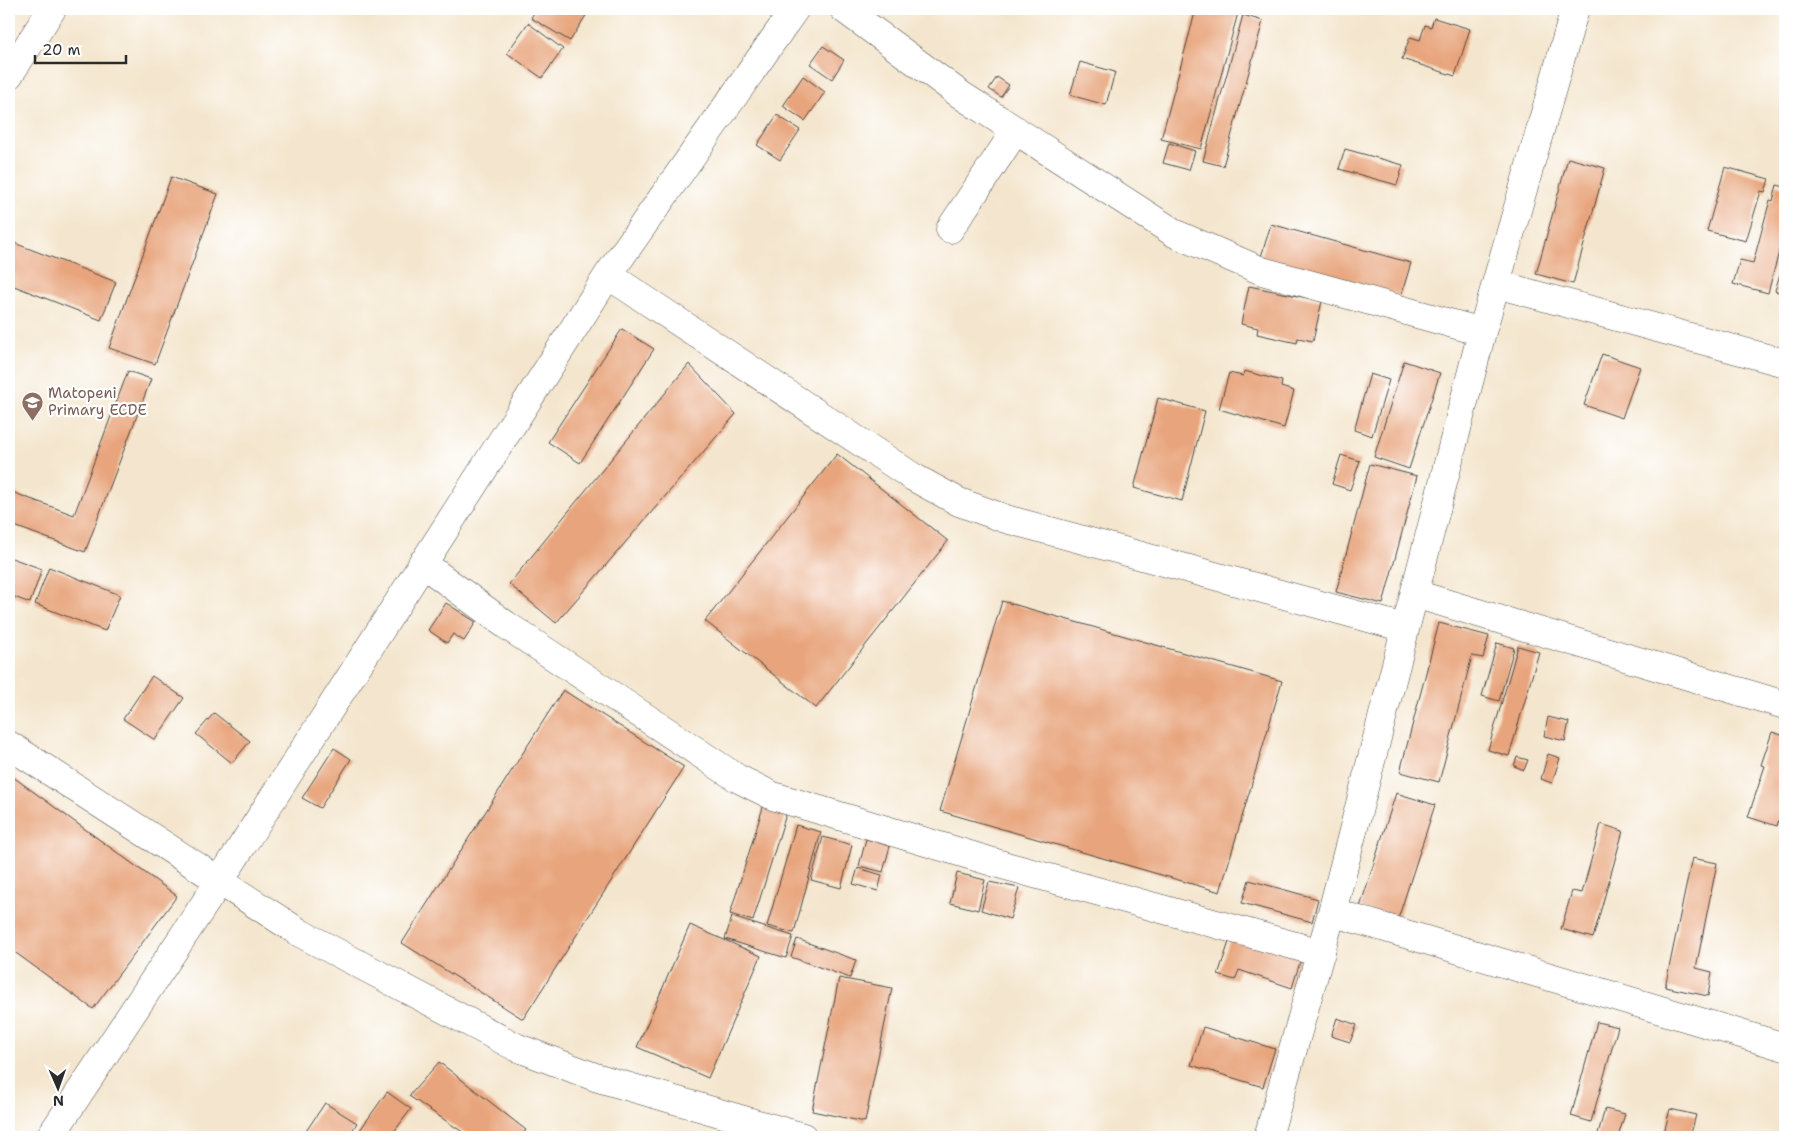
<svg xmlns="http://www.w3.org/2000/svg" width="1794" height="1146" font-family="'Shantell Sans',sans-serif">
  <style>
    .building { fill: #e8a57d }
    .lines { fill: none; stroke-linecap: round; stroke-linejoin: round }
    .minor-casing { stroke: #494743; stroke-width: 29 }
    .minor { stroke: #fff; stroke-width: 28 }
    .labels { text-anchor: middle; stroke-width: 4.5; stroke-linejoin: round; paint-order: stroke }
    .education-label { font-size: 15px; fill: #785e54; stroke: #fff; text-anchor: start }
  </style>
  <rect width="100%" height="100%" fill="#fff"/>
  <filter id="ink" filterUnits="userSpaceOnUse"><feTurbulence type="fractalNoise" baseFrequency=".02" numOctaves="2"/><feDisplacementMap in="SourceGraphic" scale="10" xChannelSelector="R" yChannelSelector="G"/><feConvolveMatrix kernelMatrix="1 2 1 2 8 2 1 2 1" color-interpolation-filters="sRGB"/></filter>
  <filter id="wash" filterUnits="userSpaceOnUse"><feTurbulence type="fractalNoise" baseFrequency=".0096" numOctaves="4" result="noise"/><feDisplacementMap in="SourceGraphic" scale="20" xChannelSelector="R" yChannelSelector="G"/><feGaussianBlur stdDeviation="1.12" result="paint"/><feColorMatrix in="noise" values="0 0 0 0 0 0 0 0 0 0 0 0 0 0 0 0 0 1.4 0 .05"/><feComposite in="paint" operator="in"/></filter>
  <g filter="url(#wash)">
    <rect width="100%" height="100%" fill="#f4e6ce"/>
    <g id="blocks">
      <path class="building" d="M536 9H590L570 41 531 18Z
        M1196 9H1220L1238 13 1201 149 1161 139Z
        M1243 15 1263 21 1223 166 1203 161Z
        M1434 18 1470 29 1455 76 1402 59 1410 37 1420 40 1425 25 1431 27Z
        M528 23 563 49 542 78 507 53Z
        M823 46 844 60 832 79 810 64Z
        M1080 62 1115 72 1106 105 1070 95Z
        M803 76 825 92 805 121 783 106Z
        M997 77 1009 85 1001 97 989 89Z
        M777 115 800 130 780 160 757 145Z
        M1169 143 1195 151 1189 170 1163 163Z
        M1345 149 1403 165 1397 185 1339 169Z
        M1568 158 1605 168 1573 284 1536 274Z
        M1725 167 1769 179 1765 192 1761 191 1746 241 1707 231Z
        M171 177 218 194 155 364 109 348Z
        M1777 185 1785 187V229L1768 293 1733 284 1740 260 1753 263 1770 200 1773 201Z
        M1271 224 1411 263 1401 296 1261 257Z
        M9 241 116 282 101 320 9 284Z
        M1785 256V294L1775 291Z
        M1249 286 1322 301 1313 341 1298 338 1297 343 1257 334 1258 328 1241 324Z
        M622 329 654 349 580 463 548 442Z
        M1602 354 1640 367 1622 418 1584 405Z
        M1404 361 1440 373 1409 469 1374 457Z
        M689 364 736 414 556 623 509 584Z
        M128 371 151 379 85 552 9 524V491L74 515Z
        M1244 371 1282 381 1281 387 1294 391 1284 428 1219 409 1229 373 1243 376Z
        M1370 374 1389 380 1372 436 1354 430Z
        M1158 398 1205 411 1182 501 1134 488Z
        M837 454 948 541 816 708 705 621Z
        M1341 455 1360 461 1350 490 1332 484Z
        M1370 464 1417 476 1383 604 1336 592Z
        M9 557 42 569 30 603 9 595Z
        M49 567 120 595 105 631 35 604Z
        M1002 601 1282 681 1220 892 940 811Z
        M446 603 476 622 464 641 453 634 447 643 428 630Z
        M1439 623 1489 636 1483 658 1472 656 1439 782 1400 772Z
        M1497 643 1514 648 1499 701 1482 696Z
        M1518 646 1539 652 1509 756 1488 750Z
        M152 676 184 698 155 740 123 719Z
        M563 690 684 767 523 1019 402 943Z
        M214 713 250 741 232 763 196 734Z
        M1548 717 1569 722 1565 741 1544 736Z
        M1772 732 1785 736V800L1777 826 1748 817 1765 766 1761 765Z
        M334 748 351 759 320 808 302 798Z
        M1548 754 1560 758 1552 783 1541 779Z
        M1517 757 1528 760 1524 770 1514 766Z
        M9 774 177 896 93 1009 9 948Z
        M1396 793 1435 805 1398 919 1360 907Z
        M764 804 787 811 753 921 730 914Z
        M1601 824 1623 831 1593 938 1561 929 1572 891 1582 893Z
        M796 825 821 832 794 933 767 926Z
        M823 837 852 845 841 888 811 880Z
        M866 839 890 846 883 872 859 866Z
        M1692 858 1717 863 1696 968 1712 972 1708 996 1665 987Z
        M858 868 882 875 878 891 853 884Z
        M957 873 985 880 978 910 950 903Z
        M1249 880 1318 899 1312 922 1242 903Z
        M989 882 1019 888 1010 919 981 910Z
        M732 917 793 936 786 958 725 939Z
        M690 925 761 956 708 1078 637 1047Z
        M1233 930 1303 952 1292 988 1239 970 1235 980 1218 975Z
        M797 939 856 960 850 978 791 957Z
        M839 978 892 988 865 1122 812 1111Z
        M1337 1018 1357 1025 1350 1042 1331 1036Z
        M1597 1022 1618 1027 1591 1122 1571 1116Z
        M1203 1027 1275 1049 1263 1087 1191 1065Z
        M439 1062 526 1130 521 1137H470L409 1096Z
        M387 1092 411 1109 390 1137H355Z
        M325 1103 357 1123 348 1137H302Z
        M1605 1109 1625 1114 1618 1137H1597Z
        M1670 1109 1696 1115 1690 1137H1663Z
        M548 1133 569 1136V1137H547Z"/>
    </g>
  </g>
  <g filter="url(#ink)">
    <use href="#blocks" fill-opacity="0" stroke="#494743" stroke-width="1"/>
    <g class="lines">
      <defs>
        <path id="minor" d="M844 9 961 95 1176 234 1262 271 1482 332
          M9 75 52 9
          M950 229 1016 130
          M608 275 913 477 959 502 1006 519 1405 628
          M1496 284 1785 363
          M422 563 506 625 737 778 773 796 1006 866 1321 953
          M1415 594 1785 705
          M9 745 300 933 516 1047 595 1077 803 1137
          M1332 912 1785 1047
          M50 1137 219 882 608 275 795 9
          M1268 1137 1332 912 1482 332 1575 9"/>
      </defs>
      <use href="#minor" class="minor-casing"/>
      <use href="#minor" class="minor"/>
    </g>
  </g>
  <defs>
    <symbol id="school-pin" viewBox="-11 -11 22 30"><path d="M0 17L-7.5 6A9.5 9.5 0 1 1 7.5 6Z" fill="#8d6e63" stroke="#fff"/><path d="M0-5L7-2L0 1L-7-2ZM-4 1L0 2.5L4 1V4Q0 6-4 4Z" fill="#fff"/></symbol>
  </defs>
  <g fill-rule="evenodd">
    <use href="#school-pin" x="20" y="390" width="25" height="34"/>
  </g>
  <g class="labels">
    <g class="education-label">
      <text x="48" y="398">Matopeni<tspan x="48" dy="17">Primary ECDE</tspan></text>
    </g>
  </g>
  <rect width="1794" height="1146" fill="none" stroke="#fff" stroke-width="30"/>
  <g transform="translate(58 1088) rotate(178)" stroke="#ffffff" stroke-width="4" paint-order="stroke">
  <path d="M0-4L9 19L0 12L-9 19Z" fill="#2b2b2b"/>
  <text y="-8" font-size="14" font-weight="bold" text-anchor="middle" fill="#2b2b2b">N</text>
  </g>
  <path d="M35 55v8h91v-8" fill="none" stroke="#2b2b2b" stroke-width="2.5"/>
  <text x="42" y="55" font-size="15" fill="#2b2b2b" stroke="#ffffff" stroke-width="4" paint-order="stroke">20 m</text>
</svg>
